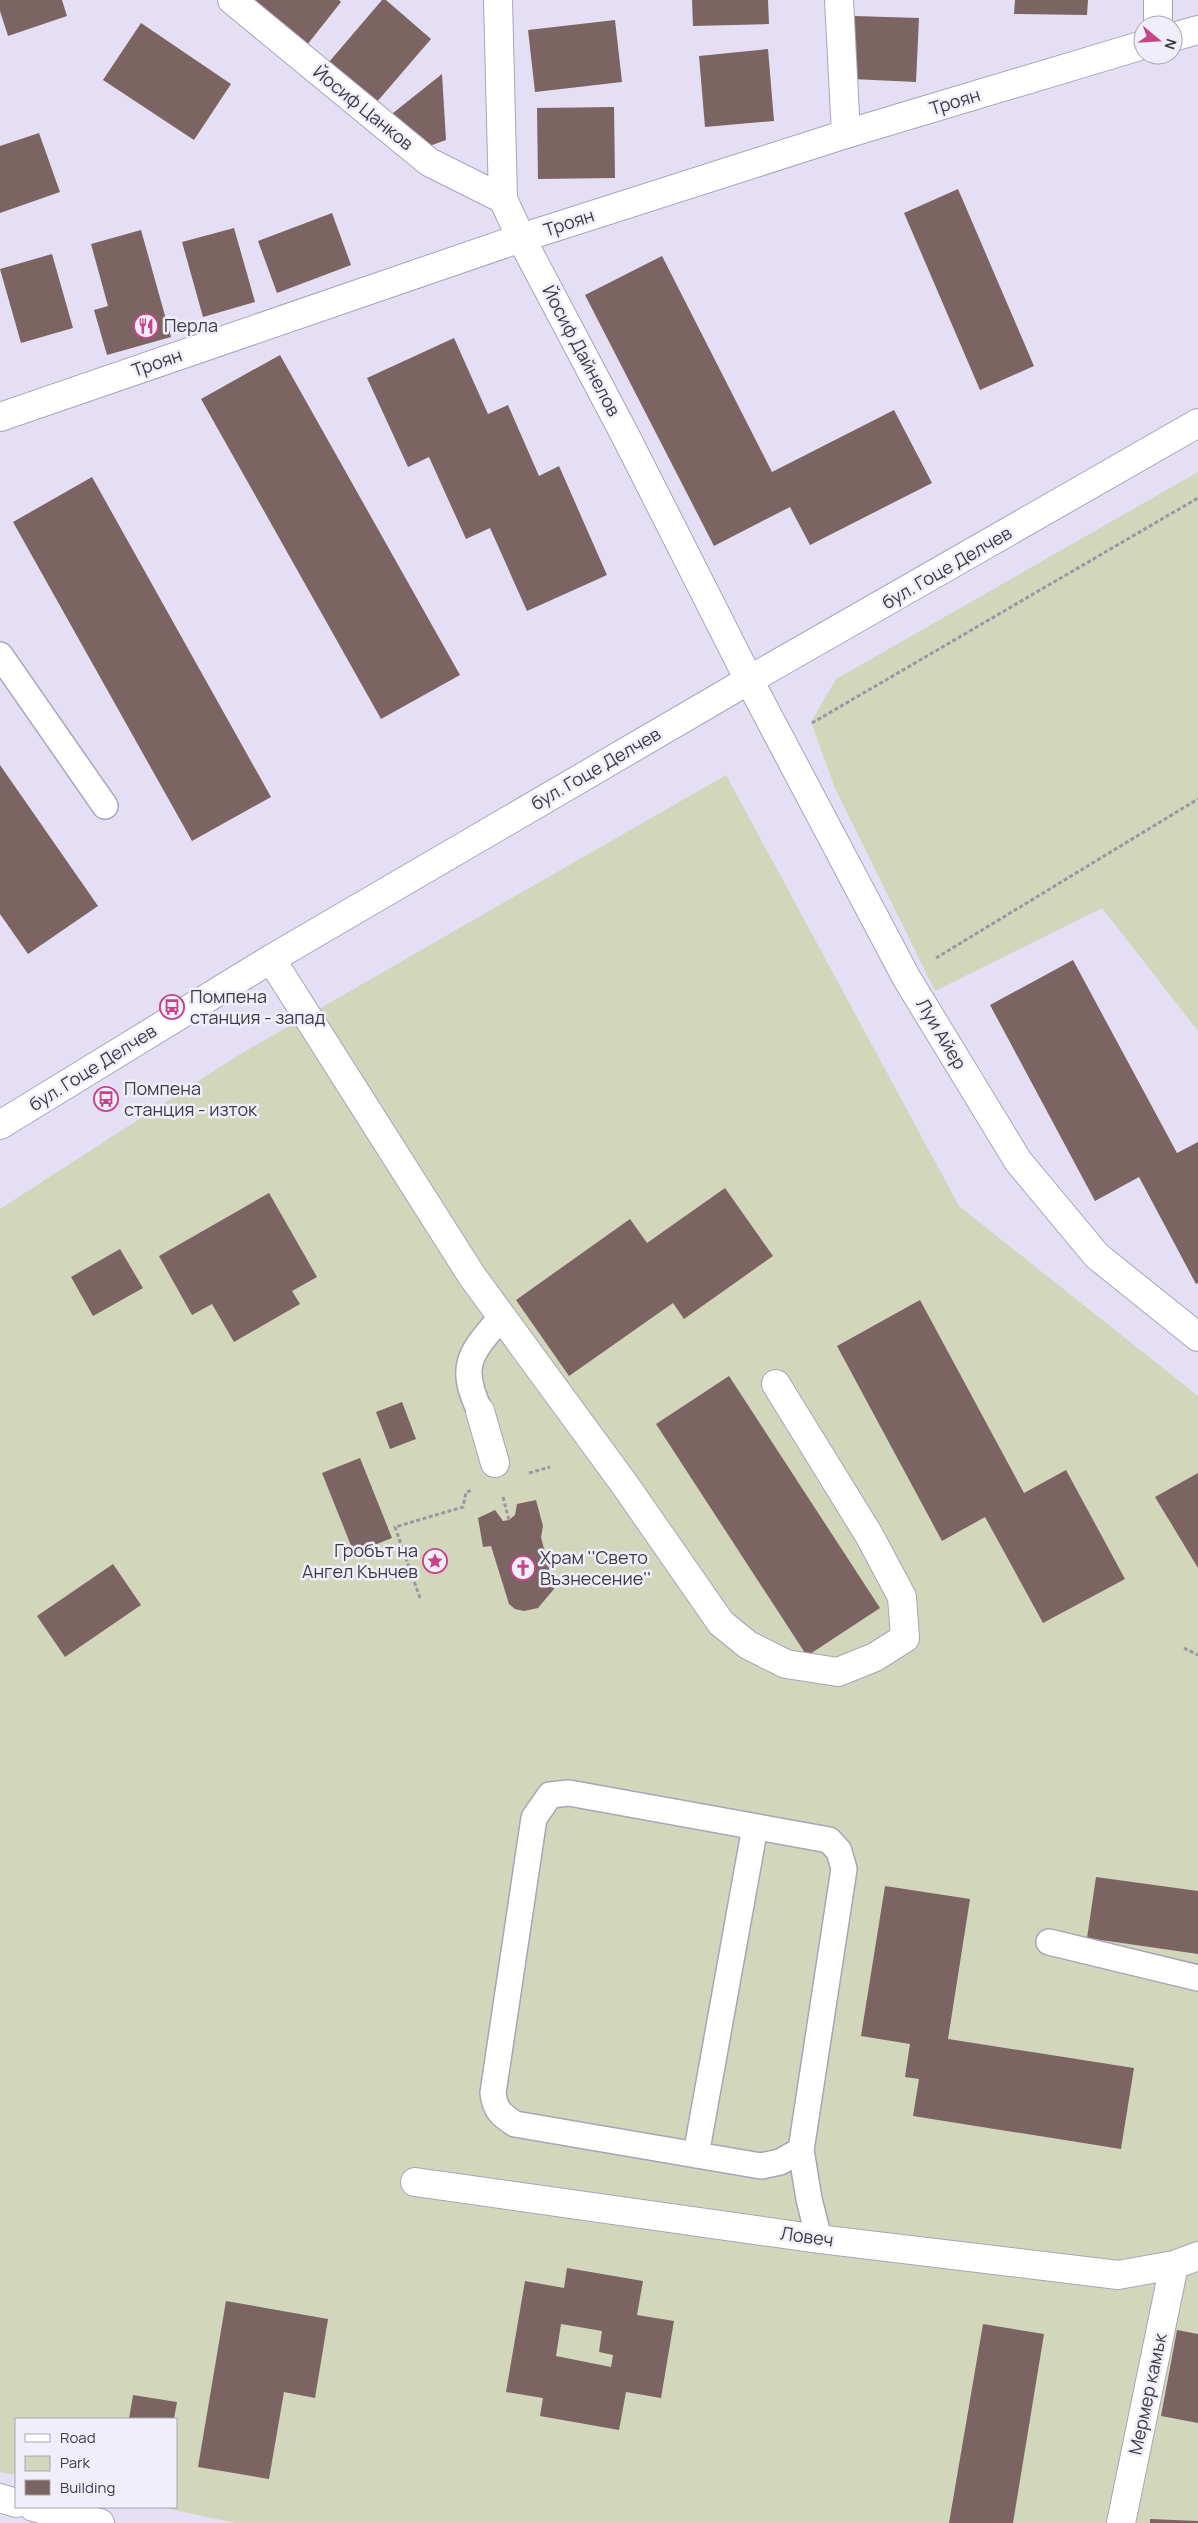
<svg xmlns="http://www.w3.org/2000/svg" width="1198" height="2523" font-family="Manrope,sans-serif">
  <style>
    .green { fill: #d2d6bb }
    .building { fill: #7c6463; fill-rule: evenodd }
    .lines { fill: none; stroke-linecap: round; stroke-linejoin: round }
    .service-casing { stroke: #a9a4b9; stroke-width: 28 }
    .pedestrian-casing { stroke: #a9a4b9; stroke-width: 30 }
    .minor-casing { stroke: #a9a4b9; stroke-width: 30 }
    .secondary-casing { stroke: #a9a4b9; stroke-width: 30 }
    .path { stroke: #9b96a7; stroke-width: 3; stroke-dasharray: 4 2.5; stroke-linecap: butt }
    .service { stroke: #fff; stroke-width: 25 }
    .pedestrian { stroke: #fff; stroke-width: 28 }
    .minor { stroke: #fff; stroke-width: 28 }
    .secondary { stroke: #fff; stroke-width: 28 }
    .labels { text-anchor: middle; stroke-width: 5; stroke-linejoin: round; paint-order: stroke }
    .street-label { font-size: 18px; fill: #3d3b44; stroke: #f1eefb }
    .poi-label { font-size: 18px; fill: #3d3b44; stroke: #f1eefb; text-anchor: start }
  </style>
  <rect width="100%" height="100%" fill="#e5dff5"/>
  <path class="green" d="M1198 472V1031L1102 908 935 991 835 788 811 722 836 679Z
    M726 775 959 1206 1198 1396V2523H235L161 2507H176V2419H16V2475L0 2472V1209L237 1056Z"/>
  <path class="building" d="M0 0H62L67 16 8 36 0 11Z
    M252 0H339L341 2 307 45Z
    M382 0H386L431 39 376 103 329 62Z
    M692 0H768L769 24 693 26Z
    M1015 0H1088L1087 15 1014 14Z
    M855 16 919 18 916 82 852 79Z
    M615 20 622 82 535 92 528 30Z
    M141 23 231 84 194 140 103 80Z
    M768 49 774 121 705 127 699 56Z
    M442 74 446 140 421 149 388 117Z
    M614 107 615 178 538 179 537 108Z
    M39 133 60 192 0 213V146Z
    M958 189 1034 366 980 390 904 213Z
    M332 213 351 265 277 293 258 241Z
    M234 228 255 302 203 317 182 242Z
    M141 230 171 337 107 355 94 310 108 306 91 244Z
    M52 254 73 328 21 343 0 269Z
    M662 256 772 472 894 410 932 483 810 545 790 507 714 546 585 295Z
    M454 338 488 414 508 405 539 476 559 466 607 575 527 611 490 528 466 539 429 457 408 467 367 378Z
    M280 355 460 675 381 719 201 399Z
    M92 477 271 797 192 841 13 522Z
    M0 765 98 906 28 954 0 914Z
    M1073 960 1177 1153 1198 1142V1283L1196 1284 1139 1177 1095 1201 990 1005Z
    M725 1188 773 1256 684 1319 673 1303 569 1376 516 1300 630 1219 647 1243Z
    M269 1193 317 1277 292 1291 300 1304 234 1342 212 1304 192 1315 159 1256Z
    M120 1249 143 1288 93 1316 71 1277Z
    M920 1300 1024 1493 1066 1470 1125 1579 1043 1623 985 1517 942 1541 837 1346Z
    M729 1376 880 1608 807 1656 656 1424Z
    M402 1402 416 1439 390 1449 376 1412Z
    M360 1458 392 1538 354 1553 322 1473Z
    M1198 1473V1568L1155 1497Z
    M536 1500 543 1526 541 1537 554 1589 538 1608 524 1611 515 1609 509 1604 491 1546 483 1547 478 1518 495 1510 503 1521 509 1520 515 1515 517 1504Z
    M113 1564 141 1605 65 1657 37 1616Z
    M1096 1877 1198 1891V1954L1087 1938Z
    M885 1886 970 1899 948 2039 1134 2068 1121 2149 913 2116 919 2079 905 2077 910 2044 861 2036Z
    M567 2268 643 2281 637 2315 674 2321 661 2398 626 2392 619 2430 540 2416 543 2398 506 2392 525 2281 564 2288ZM561 2324 602 2331 599 2352 613 2355 611 2367 556 2356Z
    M226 2301 328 2319 315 2398 284 2392 269 2479 198 2467Z
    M983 2324 1044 2334 1013 2523H949Z
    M1177 2330 1198 2334V2423L1161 2416Z
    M133 2395 177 2402 174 2419H129Z
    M1150 2519 1198 2521V2523H1150Z"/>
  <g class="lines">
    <defs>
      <path id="service" d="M0 655 105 806
        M480 1411C457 1364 472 1352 502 1316
        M1049 1942 1198 1978
        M801 2150 780 2162 761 2166 515 2124C501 2115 495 2110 493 2093L534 1818 550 1795 569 1793 829 1840 839 1851 844 1869 801 2150 809 2199 819 2239
        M696 2155 755 1827"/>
      <path id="pedestrian" d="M480 1411 495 1463"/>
      <path id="minor" d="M232 0 429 162 503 199
        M498 0 503 199 521 238 624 433 749 680 906 977 1018 1161 1097 1256 1198 1337
        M839 0 846 134
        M1158 25V0
        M1173 37 1198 30
        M0 417 521 238 846 134 1143 45
        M271 959 472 1276 625 1485 721 1623 748 1645 786 1664 838 1672 875 1657 905 1638 902 1597 869 1535 776 1384
        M415 2182 819 2239 1118 2275 1174 2265 1198 2256
        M0 2498 16 2503
        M33 2507 100 2523
        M1121 2523 1174 2265"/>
      <path id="secondary" d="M0 1125 271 959 749 680 1198 423"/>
    </defs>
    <use href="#service" class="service-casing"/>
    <use href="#pedestrian" class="pedestrian-casing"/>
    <use href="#minor" class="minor-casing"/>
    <use href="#secondary" class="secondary-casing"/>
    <path class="path" d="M812 723 1198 498
      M936 958 1198 799
      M529 1473 550 1467
      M503 1497 509 1520
      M420 1598 395 1527 463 1507 466 1492 473 1490
      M1184 1648 1198 1655"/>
    <use href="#service" class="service"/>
    <use href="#pedestrian" class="pedestrian"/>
    <use href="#minor" class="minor"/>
    <use href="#secondary" class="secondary"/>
  </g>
  <defs>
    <symbol id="restaurant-ring" viewBox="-11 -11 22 22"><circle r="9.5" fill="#f1eefb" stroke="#c8448a" stroke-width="1.5"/><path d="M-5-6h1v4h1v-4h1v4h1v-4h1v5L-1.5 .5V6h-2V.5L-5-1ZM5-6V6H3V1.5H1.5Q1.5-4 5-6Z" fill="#c8448a"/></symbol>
    <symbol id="bus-ring" viewBox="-11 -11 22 22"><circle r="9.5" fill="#f1eefb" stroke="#c8448a" stroke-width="1.5"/><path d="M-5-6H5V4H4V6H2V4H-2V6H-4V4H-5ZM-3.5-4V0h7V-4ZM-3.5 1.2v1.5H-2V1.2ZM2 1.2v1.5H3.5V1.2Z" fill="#c8448a"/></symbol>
    <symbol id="sight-ring" viewBox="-11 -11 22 22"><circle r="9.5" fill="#f1eefb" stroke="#c8448a" stroke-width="1.5"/><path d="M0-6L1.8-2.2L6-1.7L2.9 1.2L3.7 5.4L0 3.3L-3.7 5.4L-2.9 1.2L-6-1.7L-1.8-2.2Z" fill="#c8448a"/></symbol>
    <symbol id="church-ring" viewBox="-11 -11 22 22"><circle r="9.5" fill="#f1eefb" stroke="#c8448a" stroke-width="1.5"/><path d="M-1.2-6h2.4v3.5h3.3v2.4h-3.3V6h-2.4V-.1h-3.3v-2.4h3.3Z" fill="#c8448a"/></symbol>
  </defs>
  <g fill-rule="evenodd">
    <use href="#restaurant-ring" x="132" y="312" width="28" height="28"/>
    <use href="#bus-ring" x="158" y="993" width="28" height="28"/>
    <use href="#bus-ring" x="92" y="1085" width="28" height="28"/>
    <use href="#sight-ring" x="421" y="1547" width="28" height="28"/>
    <use href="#church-ring" x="509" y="1554" width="28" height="28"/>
  </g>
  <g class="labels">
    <g class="street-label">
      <text transform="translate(955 102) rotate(-17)" y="6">Троян</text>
      <text transform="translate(363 108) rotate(39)" y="6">Йосиф Цанков</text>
      <text transform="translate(569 223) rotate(-18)" y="6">Троян</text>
      <text transform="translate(581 351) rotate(62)" y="6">Йосиф Дайнелов</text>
      <text transform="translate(157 363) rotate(-19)" y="6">Троян</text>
      <text transform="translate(947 568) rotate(-30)" y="6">бул. Гоце Делчев</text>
      <text transform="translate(596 769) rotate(-30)" y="6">бул. Гоце Делчев</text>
      <text transform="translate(941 1034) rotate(59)" y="6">Луи Айер</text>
      <text transform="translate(93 1068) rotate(-32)" y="6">бул. Гоце Делчев</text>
      <text transform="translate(807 2237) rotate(8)" y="6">Ловеч</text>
      <text transform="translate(1148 2394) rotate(-78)" y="6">Мермер камък</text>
    </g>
    <g class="poi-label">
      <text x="164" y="332">Перла</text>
      <text x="190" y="1003">Помпена<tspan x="190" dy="21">станция - запад</tspan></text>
      <text x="124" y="1095">Помпена<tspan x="124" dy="21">станция - изток</tspan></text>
      <text x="418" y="1557" text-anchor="end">Гробът на<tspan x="418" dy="21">Ангел Кънчев</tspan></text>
      <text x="540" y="1564">Храм ''Свето<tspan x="540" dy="21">Възнесение''</tspan></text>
    </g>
  </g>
  <rect x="15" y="2418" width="162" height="90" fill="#f1eefb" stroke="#a9a6b2"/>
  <rect x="25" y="2434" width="25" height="8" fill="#ffffff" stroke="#a9a6b2"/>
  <text x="60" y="2443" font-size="15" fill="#3d3b44">Road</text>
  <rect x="25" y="2456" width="25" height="15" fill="#d2d6bb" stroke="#a9a6b2"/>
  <text x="60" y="2468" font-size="15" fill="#3d3b44">Park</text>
  <rect x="25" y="2480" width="25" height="15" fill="#7c6463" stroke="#a9a6b2"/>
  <text x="60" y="2493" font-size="15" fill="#3d3b44">Building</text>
  <g transform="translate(1158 40) rotate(108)"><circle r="24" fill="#f1eefb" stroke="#a9a6b2"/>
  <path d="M0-4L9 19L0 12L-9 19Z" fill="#c8448a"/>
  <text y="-8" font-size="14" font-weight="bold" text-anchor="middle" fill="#3d3b44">N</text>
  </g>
</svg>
